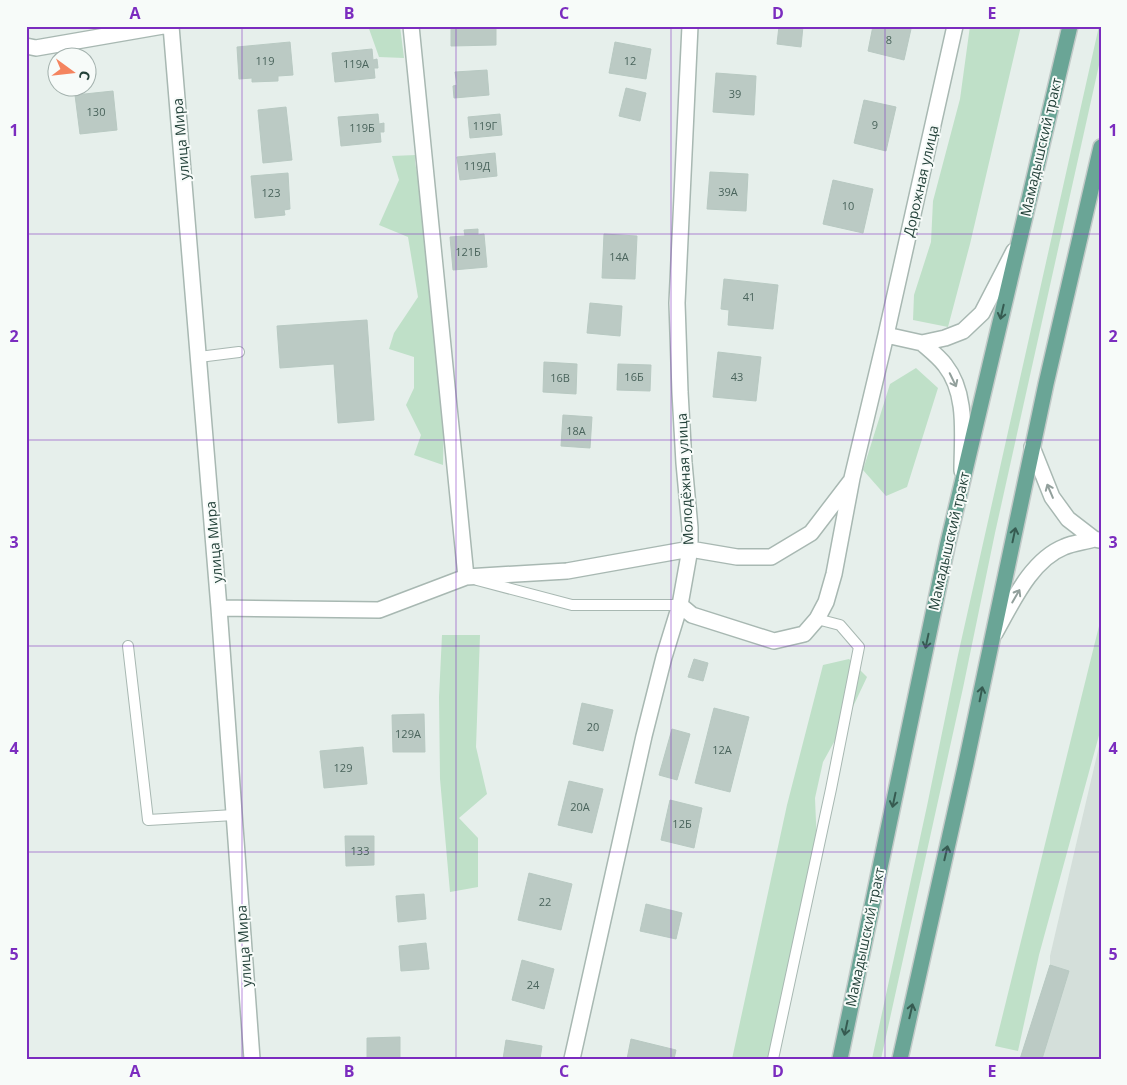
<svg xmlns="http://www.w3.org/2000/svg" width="1127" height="1085" font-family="'Open Sans',sans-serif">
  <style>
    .built { fill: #d4dfda }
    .green { fill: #bfe0c8 }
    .building { fill: #bbcac4; stroke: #b8c9c2 }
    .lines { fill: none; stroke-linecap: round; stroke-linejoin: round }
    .service-casing { stroke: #a8b8b2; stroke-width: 12 }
    .minor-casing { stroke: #a8b8b2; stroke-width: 18 }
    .primary-casing { stroke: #c2cac8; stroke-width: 18 }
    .service { stroke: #fff; stroke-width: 10 }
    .minor { stroke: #fff; stroke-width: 15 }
    .primary { stroke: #6aa596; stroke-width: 15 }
    .oneway { stroke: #365b51 }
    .oneway2 { stroke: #92a09c }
    .grid { fill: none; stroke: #7b2cbf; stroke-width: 1; stroke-opacity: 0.55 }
    .labels { text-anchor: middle; stroke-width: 4; stroke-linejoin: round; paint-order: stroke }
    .number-label { font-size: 11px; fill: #4a645c }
    .street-label { font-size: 14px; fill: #24423a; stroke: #f7fbf9 }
    .neatline { fill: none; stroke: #7b2cbf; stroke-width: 2 }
    .grid-label { font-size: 16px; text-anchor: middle; font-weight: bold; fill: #7b2cbf }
  </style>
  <rect width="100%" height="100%" fill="#e6efeb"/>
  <path class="built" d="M1100 742 1101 1059H1021L1050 965V956Z"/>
  <path class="green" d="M368 26H400L404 58 379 57Z
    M970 26H1021L970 244 948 327 913 320 914 295 931 242 933 201 960 99Z
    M1099 26H1101V56L995 533 963 688 881 1059H872L927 806 958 655Z
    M416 155 415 162 428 233 444 413 443 465 414 455 421 435 406 405 414 388V357L389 349 394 333 418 297 408 237 379 225 399 180 392 156Z
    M916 368 938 388 907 487 886 496 863 470 890 384Z
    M1100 622 1101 728 1039 955 1018 1051 995 1046Z
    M442 635H480L476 747 487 794 459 818 478 838V887L450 892 440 779 439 697Z
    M849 659 867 677 850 713 823 762 815 798 817 846 777 1059H732L787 805 823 665Z"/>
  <path class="building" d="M451 26H496V45L451 46Z
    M779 26H803L801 47 777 44Z
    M873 26H898L911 29 904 60 868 51Z
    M290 42 293 75 278 76V81L252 82V78L239 79 237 47Z
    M615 42 651 49 646 79 609 73Z
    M372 49 373 60 377 59 378 68H374L375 78 335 82 332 53Z
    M487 70 489 95 454 98 453 86 457 85 455 72Z
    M716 73 756 76 754 115 713 112Z
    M626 88 646 93 640 121 619 116Z
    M113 91 117 130 80 134 75 95Z
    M864 100 896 107 886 151 854 143Z
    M286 107 292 160 263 163 258 110Z
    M378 114 379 124 384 123V132H380L381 142 341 146 338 117Z
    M500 114 502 135 470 138 468 117Z
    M495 153 497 176 460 180 457 157Z
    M710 172 748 174 746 211 707 209Z
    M288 173 290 209 284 210 285 215 255 218 251 176Z
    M833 180 873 189 863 233 823 224Z
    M478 229V235L484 234 487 267 453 270 450 237 465 236 464 230Z
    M604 234 637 236 635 279 602 278Z
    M724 279 778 285 773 329 728 325 729 310 721 309Z
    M590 303 622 306 620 336 587 333Z
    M367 320 374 420 338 423 334 364 280 368 277 326Z
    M718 352 761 357 756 401 713 397Z
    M544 362 577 364 576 394 543 392Z
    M618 364 651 365 650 391 617 390Z
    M563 415 592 417 590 448 561 446Z
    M694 659 708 663 703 681 688 677Z
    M582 703 613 710 603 751 573 744Z
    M714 708 749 717 730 792 695 783Z
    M424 714 425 752H393L392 715Z
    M672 729 690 734 677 780 659 775Z
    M363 747 367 784 324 788 320 751Z
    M569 781 603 789 592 833 558 825Z
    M670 800 702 808 694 848 661 840Z
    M345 836H374V865L346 866Z
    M529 873 572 884 561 930 518 920Z
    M424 894 426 919 398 922 396 896Z
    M646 904 682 913 676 939 640 931Z
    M426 943 429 969 401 971 399 946Z
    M522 960 554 969 544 1009 512 1000Z
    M1050 965 1069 971 1042 1059H1020Z
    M400 1037V1059H367V1038Z
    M631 1039 676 1050 674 1059H627Z
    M506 1040 542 1046 540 1059H503Z"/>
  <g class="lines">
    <defs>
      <path id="service" d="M199 357 239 352
        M477 580 572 605H680
        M128 646 148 820 234 815
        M773 1059 831 789 859 647 840 625 817 619"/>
      <path id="minor" d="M171 26 219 608 252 1059
        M411 26 466 577
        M690 26 677 303 680 392 684 463 690 528V549L680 605 692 615 774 641 804 634 817 619 826 602 834 574 852 478 886 335 955 26
        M26 46 36 48 163 26
        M886 335 922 343 945 338 963 331 982 313 1014 251
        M922 343C930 350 939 357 945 365 968 394 962 436 962 471
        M1032 447 1052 497 1068 519 1094 539 1099 540
        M219 608 379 610 466 577 567 571 690 549 737 557H771L811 533 850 482
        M995 633C1012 603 1031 560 1064 547 1073 543 1084 542 1094 539
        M572 1059 644 736 664 657 680 605"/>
      <path id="primary" d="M840 1059 947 547 1070 26
        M900 1059 966 763 1046 384 1101 147"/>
    </defs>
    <use href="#service" class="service-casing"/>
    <use href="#minor" class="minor-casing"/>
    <use href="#primary" class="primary-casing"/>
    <use href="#service" class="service"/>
    <use href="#minor" class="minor"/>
    <use href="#primary" class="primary"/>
  </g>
  <defs><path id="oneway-shaft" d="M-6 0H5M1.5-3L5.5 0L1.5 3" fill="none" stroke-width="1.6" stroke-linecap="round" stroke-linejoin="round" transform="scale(1.25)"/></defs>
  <g class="oneway">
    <use href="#oneway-shaft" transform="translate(1002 312) rotate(103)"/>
    <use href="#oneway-shaft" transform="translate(1014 535) rotate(-78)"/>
    <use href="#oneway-shaft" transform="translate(927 641) rotate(102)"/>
    <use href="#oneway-shaft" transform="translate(981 694) rotate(-79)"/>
    <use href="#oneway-shaft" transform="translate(894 800) rotate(102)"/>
    <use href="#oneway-shaft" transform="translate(946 853) rotate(-77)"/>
    <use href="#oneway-shaft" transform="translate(911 1011) rotate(-77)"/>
    <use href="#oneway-shaft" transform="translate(846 1028) rotate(102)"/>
  </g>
  <g class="oneway2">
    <use href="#oneway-shaft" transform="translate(953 380) rotate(64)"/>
    <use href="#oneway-shaft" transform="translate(1050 491) rotate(-113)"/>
    <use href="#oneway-shaft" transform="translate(1016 596) rotate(-60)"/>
  </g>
  <path class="grid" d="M242 26V1059M456 26V1059M671 26V1059M885 26V1059M26 234H1101M26 440H1101M26 646H1101M26 852H1101"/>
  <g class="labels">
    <g class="number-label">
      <text x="889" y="44">8</text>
      <text x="265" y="65">119</text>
      <text x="630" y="65">12</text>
      <text x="356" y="68">119А</text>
      <text x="735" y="98">39</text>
      <text x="96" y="116">130</text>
      <text x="875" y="129">9</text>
      <text x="485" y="130">119Г</text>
      <text x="362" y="132">119Б</text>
      <text x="477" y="170">119Д</text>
      <text x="728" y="196">39А</text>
      <text x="271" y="197">123</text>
      <text x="848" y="210">10</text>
      <text x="468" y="256">121Б</text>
      <text x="619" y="261">14А</text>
      <text x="749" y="301">41</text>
      <text x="634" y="381">16Б</text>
      <text x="737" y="381">43</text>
      <text x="560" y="382">16В</text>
      <text x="576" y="435">18А</text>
      <text x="593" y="731">20</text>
      <text x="408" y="738">129А</text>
      <text x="722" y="754">12А</text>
      <text x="343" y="772">129</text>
      <text x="580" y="811">20А</text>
      <text x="682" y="828">12Б</text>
      <text x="360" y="855">133</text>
      <text x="545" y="906">22</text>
      <text x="533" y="989">24</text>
    </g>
    <g class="street-label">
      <text transform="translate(181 139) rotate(-95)" y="5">улица Мира</text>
      <text transform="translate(1041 147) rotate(-77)" y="5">Мамадышский тракт</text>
      <text transform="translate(921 181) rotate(-77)" y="5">Дорожная улица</text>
      <text transform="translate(685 479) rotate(-93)" y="5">Молодёжная улица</text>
      <text transform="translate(949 541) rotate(-77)" y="5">Мамадышский тракт</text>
      <text transform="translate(214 542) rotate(-95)" y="5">улица Мира</text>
      <text transform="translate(865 937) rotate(-78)" y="5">Мамадышский тракт</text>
      <text transform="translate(244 946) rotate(-94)" y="5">улица Мира</text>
    </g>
  </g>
  <rect width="1127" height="1085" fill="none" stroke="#f7fbf9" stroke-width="55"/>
  <g transform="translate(72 72) rotate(105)"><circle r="24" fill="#f7fbf9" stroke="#a3b1ad"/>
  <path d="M0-4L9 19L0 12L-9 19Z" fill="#f4845f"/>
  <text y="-8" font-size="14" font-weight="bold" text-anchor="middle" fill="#24423a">С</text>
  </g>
  <rect x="28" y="28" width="1072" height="1030" class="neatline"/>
  <g class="grid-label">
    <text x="135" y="19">A</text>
    <text x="349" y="19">B</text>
    <text x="564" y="19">C</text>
    <text x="778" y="19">D</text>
    <text x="992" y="19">E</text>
    <text x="14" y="136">1</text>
    <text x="1113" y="136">1</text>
    <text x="14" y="342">2</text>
    <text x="1113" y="342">2</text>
    <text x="14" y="548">3</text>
    <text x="1113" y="548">3</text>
    <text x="14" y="754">4</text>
    <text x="1113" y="754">4</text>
    <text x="14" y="960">5</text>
    <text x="1113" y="960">5</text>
    <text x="135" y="1077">A</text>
    <text x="349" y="1077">B</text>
    <text x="564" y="1077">C</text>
    <text x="778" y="1077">D</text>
    <text x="992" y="1077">E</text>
  </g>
</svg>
